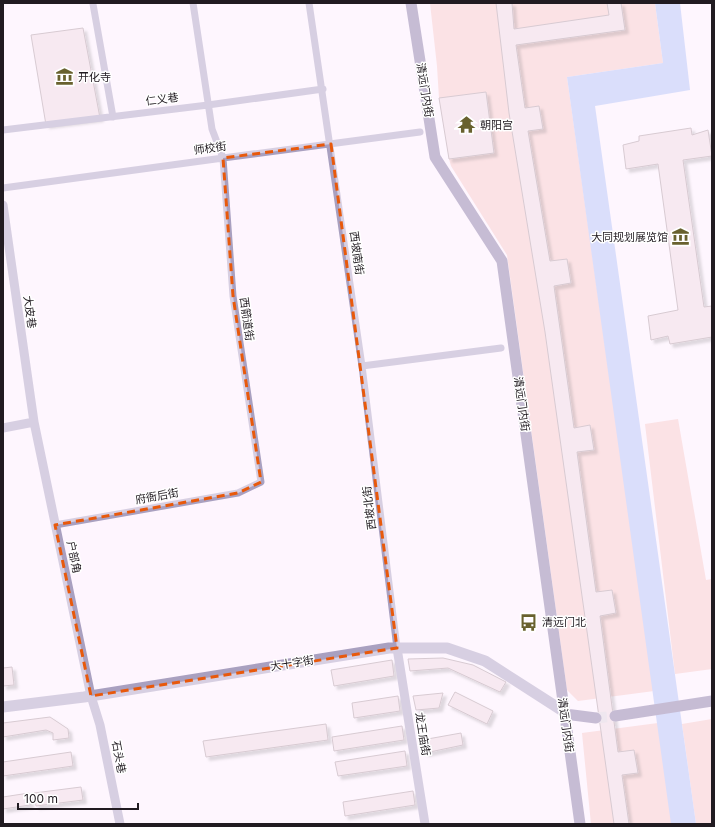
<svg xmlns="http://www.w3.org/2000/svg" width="715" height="827" font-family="Inter,'Noto Sans SC',sans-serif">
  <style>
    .green { fill: #f9c9c7 }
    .water { fill: #afc1f9 }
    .building { fill: #f0dae2; stroke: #aa969e; filter: url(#shadow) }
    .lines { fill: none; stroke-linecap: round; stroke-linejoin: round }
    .secondary-tunnel { stroke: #ddd4dd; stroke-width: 11; stroke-dasharray: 11 5.5; stroke-linecap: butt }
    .pedestrian { stroke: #a9a0c0; stroke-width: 7 }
    .minor { stroke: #a9a0c0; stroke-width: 9 }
    .tertiary { stroke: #a9a0c0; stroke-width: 11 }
    .secondary { stroke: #8476a3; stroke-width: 11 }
    .marked { fill: none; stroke: #e8590c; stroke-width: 3; stroke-dasharray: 8 5; stroke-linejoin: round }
    .labels { text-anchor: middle; stroke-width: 3; stroke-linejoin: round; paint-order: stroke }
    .poi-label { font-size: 11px; fill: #211b21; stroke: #fff; text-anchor: start }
    .street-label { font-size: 11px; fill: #211b21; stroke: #fff }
  </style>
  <defs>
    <filter id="shadow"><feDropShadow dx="3.5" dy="3.5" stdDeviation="1" flood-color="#0004"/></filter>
  </defs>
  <rect width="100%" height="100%" fill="#fef5fe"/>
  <path class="green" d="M430 3H655L663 63 567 77 654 691 578 701 567 690 507 255 451 166 449 159 439 98 437 66Z
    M678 419 706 580 712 579V669L675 674 645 424Z
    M712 719V824H696L682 724Z
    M658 723 672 824H591L582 733Z"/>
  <path class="water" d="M655 3H680L690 90 595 106 696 824H671L567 77 663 63Z"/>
  <path class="building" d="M496 3H512L514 29 609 15 607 3H621L625 30 516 45 525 108 539 106 543 129 528 131 550 261 567 259 571 283 554 286 574 428 590 425 594 450 577 452 596 592 612 590 616 613 600 616 618 752 634 750 638 773 622 775 629 824H614L545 332 509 113Z
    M83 28 100 118 46 125 31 35Z
    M486 92 494 153 449 159 439 98Z
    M691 128 692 135 708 130 712 156 683 160 704 307 712 306V337L670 344 668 336 651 340 648 316 678 310 658 164 626 169 623 145 639 141V136Z
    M443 658 473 665 506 682 500 692 448 668 410 671 408 659Z
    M392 660 394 676 334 686 331 670Z
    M12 667 14 685 3 686V668Z
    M455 692 493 711 487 724 448 705Z
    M443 693 439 708 416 710 413 696Z
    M398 696 400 711 354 718 352 703Z
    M50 717 68 729 69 738 53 740V733L46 730 3 737V723Z
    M326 724 328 740 206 757 203 741Z
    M402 726 404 740 334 751 332 737Z
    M461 733 463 745 425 753 422 740Z
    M405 751 407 766 338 776 335 762Z
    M71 752 73 766 3 776V762Z
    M81 787 83 800 36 806 34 793Z
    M413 791 415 805 345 816 343 802Z
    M29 793 30 805 3 809V797Z"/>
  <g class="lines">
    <path class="secondary-tunnel" d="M596 718 615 716"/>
    <path class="pedestrian" d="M309 3 362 366 397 648
      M93 4 113 117
      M3 130 208 105 323 89
      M3 188 223 158 420 132
      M362 366 501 348
      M55 525 238 493 261 482 233 296 223 158 212 129 193 3"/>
    <path class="minor" d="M3 205 34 422 91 696 100 725 120 824
      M3 428 34 422
      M397 648 425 824"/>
    <path class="tertiary" d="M3 707 84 697 389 648H447L485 661 563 711 565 714"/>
    <path class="secondary" d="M411 3 435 157 502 261 580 824
      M565 714 596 718
      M615 716 712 701"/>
  </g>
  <path d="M0 0H715V827H0ZM331 144 397 648 91 696 55 525 238 493 261 482 233 296 223 158Z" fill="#fef5fe" fill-opacity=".55" fill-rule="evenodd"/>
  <path class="marked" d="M331 144 397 648 91 696 55 525 238 493 261 482 233 296 223 158Z"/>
  <defs>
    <symbol id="museum-bare" viewBox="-9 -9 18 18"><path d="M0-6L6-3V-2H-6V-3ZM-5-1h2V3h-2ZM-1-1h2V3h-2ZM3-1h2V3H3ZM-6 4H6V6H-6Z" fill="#68612e" stroke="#fff" stroke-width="2.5" paint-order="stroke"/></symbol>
    <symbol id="temple-bare" viewBox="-9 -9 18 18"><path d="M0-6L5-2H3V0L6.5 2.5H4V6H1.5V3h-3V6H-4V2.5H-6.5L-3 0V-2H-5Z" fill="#68612e" stroke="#fff" stroke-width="2.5" paint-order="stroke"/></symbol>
    <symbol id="bus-bare" viewBox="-9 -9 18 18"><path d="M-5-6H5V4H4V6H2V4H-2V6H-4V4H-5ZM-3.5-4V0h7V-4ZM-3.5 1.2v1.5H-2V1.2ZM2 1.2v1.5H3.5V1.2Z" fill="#68612e" stroke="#fff" stroke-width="2.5" paint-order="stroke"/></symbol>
  </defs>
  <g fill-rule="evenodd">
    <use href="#museum-bare" x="52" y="64" width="25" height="25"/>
    <use href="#temple-bare" x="454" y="112" width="25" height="25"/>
    <use href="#museum-bare" x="668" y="224" width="25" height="25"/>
    <use href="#bus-bare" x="516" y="610" width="25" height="25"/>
  </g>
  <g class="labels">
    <g class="poi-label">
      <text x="78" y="81">开化寺</text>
      <text x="480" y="129">朝阳宫</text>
      <text x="668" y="241" text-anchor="end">大同规划展览馆</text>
      <text x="542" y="626">清远门北</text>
    </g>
    <g class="street-label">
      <text transform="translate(425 90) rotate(81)" y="4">清远门内街</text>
      <text transform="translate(162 99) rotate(-7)" y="4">仁义巷</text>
      <text transform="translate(210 148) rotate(-8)" y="4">师校街</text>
      <text transform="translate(357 253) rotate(82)" y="4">西坡南街</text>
      <text transform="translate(30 312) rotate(82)" y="4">大皮巷</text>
      <text transform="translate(247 319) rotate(82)" y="4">西箭道街</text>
      <text transform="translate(522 404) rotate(82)" y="4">清远门内街</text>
      <text transform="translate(157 496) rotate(-10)" y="4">府衙后街</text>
      <text transform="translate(369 508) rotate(-97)" y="4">西坡北街</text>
      <text transform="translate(74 557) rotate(78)" y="4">户部角</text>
      <text transform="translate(292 663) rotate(-9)" y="4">大十字街</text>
      <text transform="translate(566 725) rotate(82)" y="4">清远门内街</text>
      <text transform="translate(423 734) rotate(81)" y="4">龙王庙街</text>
      <text transform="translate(119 757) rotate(79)" y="4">石头巷</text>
    </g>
  </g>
  <rect width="715" height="827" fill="none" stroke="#211b21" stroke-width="8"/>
  <path d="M18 803v6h120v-6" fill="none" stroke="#211b21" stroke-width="2"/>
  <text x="24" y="803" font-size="12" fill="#211b21" stroke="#ffffff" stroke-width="3" paint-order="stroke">100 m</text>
</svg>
